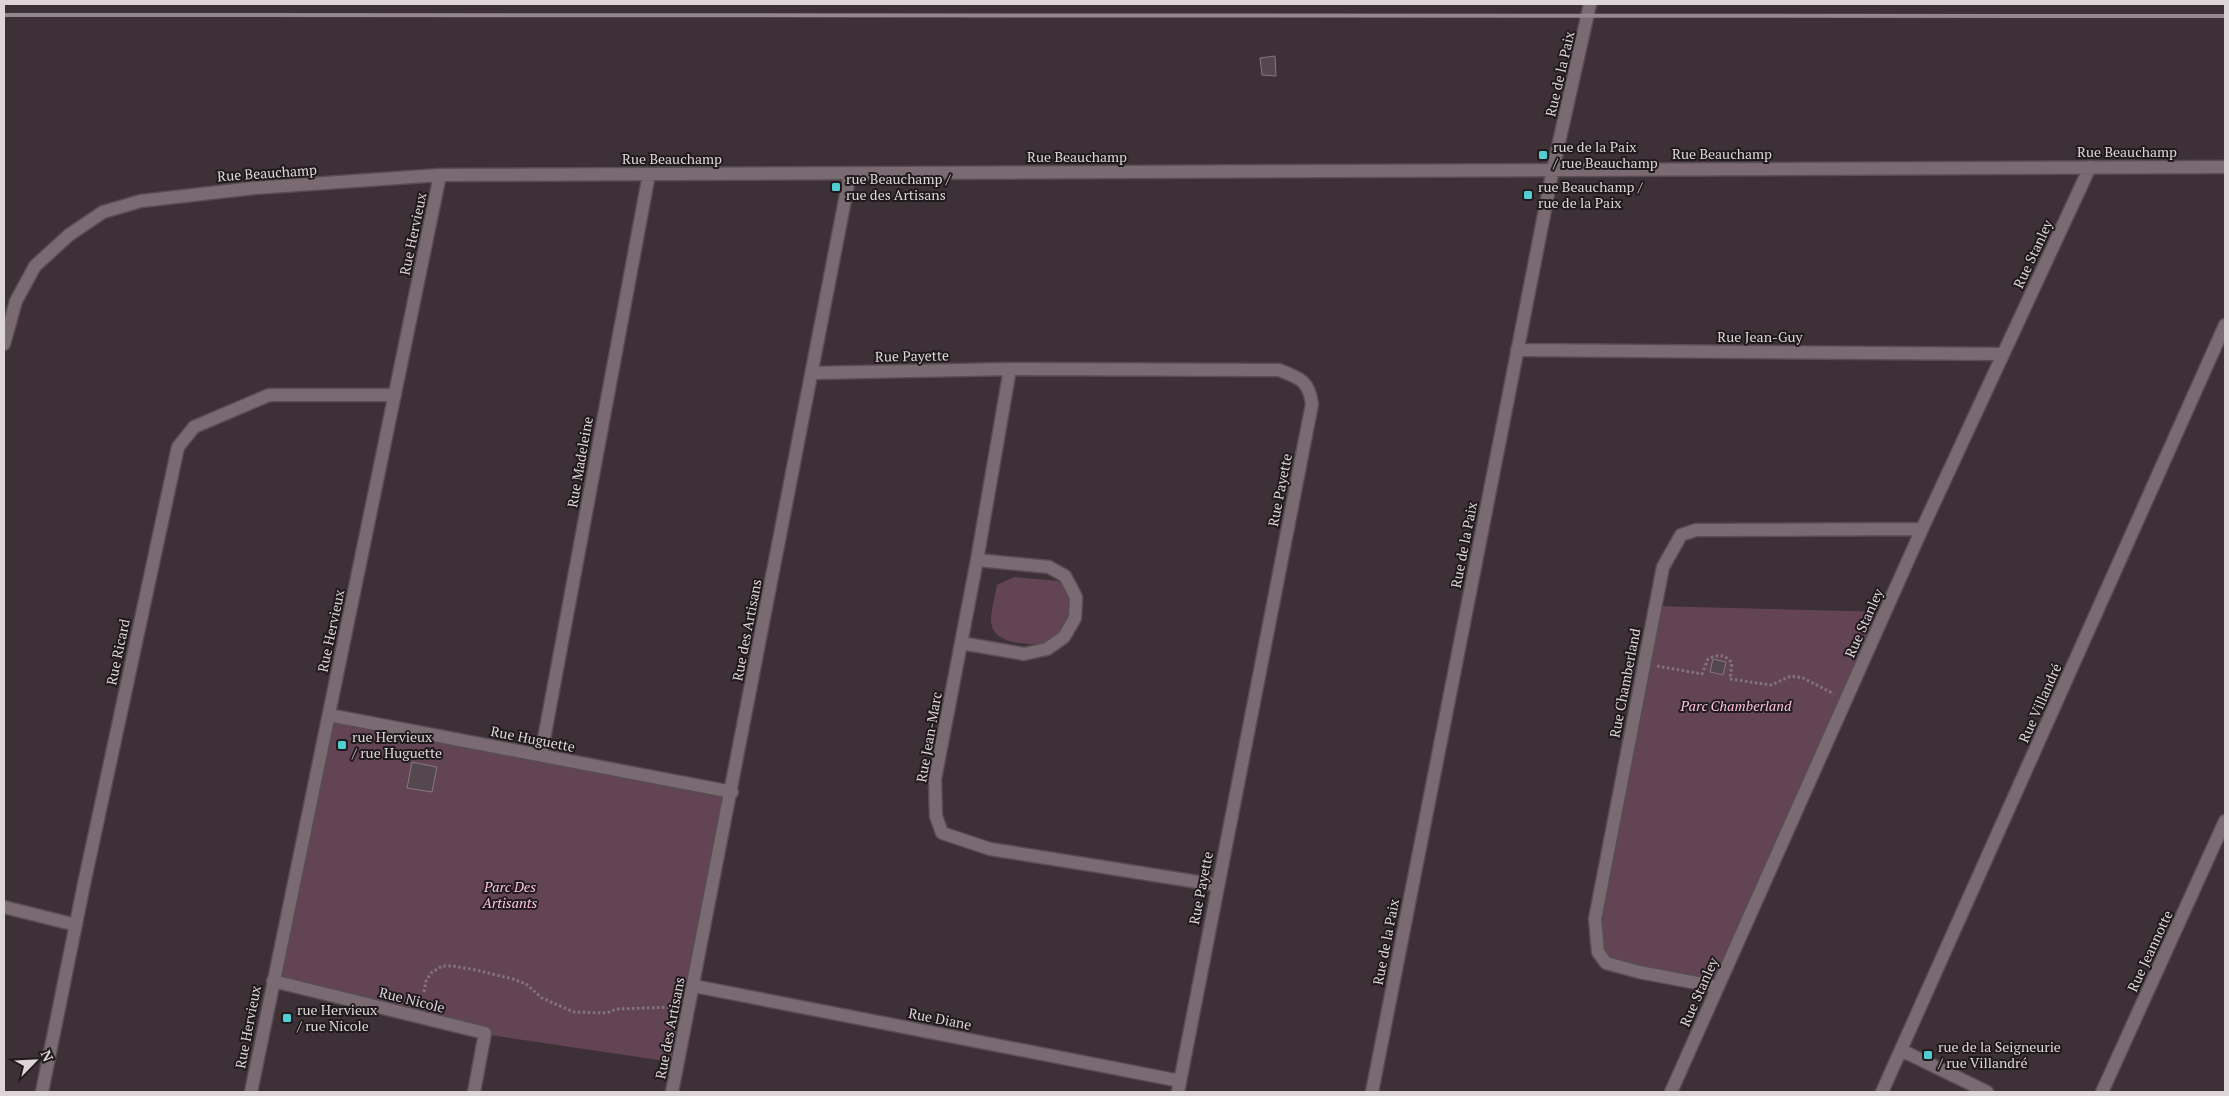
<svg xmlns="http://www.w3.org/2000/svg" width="2229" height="1096" font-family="'PT Serif',serif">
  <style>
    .green { fill: #634454 }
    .building { fill: #55474e; stroke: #87787f }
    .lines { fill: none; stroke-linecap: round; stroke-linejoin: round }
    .minor-casing { stroke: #584d52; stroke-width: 15 }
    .path { stroke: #80757a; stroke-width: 3; stroke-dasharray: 2.5 2.5; stroke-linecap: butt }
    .minor { stroke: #7a6b72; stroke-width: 12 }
    .rail { stroke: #93888d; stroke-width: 4 }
    .poi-dot { fill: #52cdcf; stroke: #201a1d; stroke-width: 2 }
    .labels { text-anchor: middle; stroke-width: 4; stroke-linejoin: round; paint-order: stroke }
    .street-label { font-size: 14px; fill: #ded5d9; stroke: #201a1d }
    .poi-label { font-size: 14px; fill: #ded5d9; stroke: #201a1d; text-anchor: start }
    .park-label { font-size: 14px; font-style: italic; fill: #fdc2e0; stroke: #201a1d }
  </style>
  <rect width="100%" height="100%" fill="#3d3037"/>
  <path class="green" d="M1014 577 1059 581 1069 594V620L1062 634 1048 645C1030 643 993 647 991 621 991 610 995 596 997 585Z
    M1655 606 1885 612 1717 987 1607 963 1598 951 1599 898Z
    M328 715 731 792 679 1063 483 1034 272 981Z"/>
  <path class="building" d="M1275 56 1276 76 1262 75 1260 58Z
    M1713 659 1726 662 1723 675 1710 672Z
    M412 762 437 767 432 792 407 788Z"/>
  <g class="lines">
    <defs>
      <path id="minor" d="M4 344 16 301 35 266 69 235 103 212 141 201 254 188 440 175 2225 167
        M1517 350 2003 354
        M1010 369 977 560 935 779 936 816 942 833 990 849 1217 885
        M812 373 1010 369 1279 370C1300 378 1309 381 1312 404L1178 1092
        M961 643 1024 654 1047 649 1064 637 1075 618 1076 597 1065 576 1049 567 977 560
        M329 715 732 792
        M541 755 649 174
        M4 907 76 925
        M273 981 485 1033 474 1092
        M694 986 1180 1081
        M1718 987 1639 972 1606 963 1598 952 1595 919 1663 567 1681 535 1696 530 1922 529
        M1901 1050 1987 1092
        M42 1092 84 884 178 447 194 427 269 395H395
        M251 1092 440 175
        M672 1092 850 174
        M1372 1092 1553 169 1590 4
        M1671 1092 1922 529 2090 167
        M1882 1092 2225 325
        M2102 1092 2225 821"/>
    </defs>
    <use href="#minor" class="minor-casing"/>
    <path class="path" d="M1657 666 1702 674 1708 659C1717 654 1725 654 1732 663L1730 679 1771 685 1791 676 1803 678 1834 694
      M424 992 426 981 431 973 442 966H453L476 970 513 979 526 984 542 998 574 1012 607 1013 616 1009 675 1007"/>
    <use href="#minor" class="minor"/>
    <path class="rail" d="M4 15 2225 16"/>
  </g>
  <g class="poi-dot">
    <rect x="1538" y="150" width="10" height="10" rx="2.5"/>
    <rect x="831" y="182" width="10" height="10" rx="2.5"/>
    <rect x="1523" y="190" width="10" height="10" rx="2.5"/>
    <rect x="337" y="740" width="10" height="10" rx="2.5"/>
    <rect x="282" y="1013" width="10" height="10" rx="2.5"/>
    <rect x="1923" y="1050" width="10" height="10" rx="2.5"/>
  </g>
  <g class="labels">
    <g class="street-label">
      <text transform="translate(1560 74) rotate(-77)" y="5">Rue de la Paix</text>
      <text x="2127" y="157">Rue Beauchamp</text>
      <text x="1722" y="159">Rue Beauchamp</text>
      <text x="1077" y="162">Rue Beauchamp</text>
      <text x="672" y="164">Rue Beauchamp</text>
      <text transform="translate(267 173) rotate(-4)" y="5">Rue Beauchamp</text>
      <text transform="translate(413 234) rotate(-78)" y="5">Rue Hervieux</text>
      <text transform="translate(2033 254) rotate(-65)" y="5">Rue Stanley</text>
      <text x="1760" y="342">Rue Jean-Guy</text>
      <text transform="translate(912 356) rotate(-1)" y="5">Rue Payette</text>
      <text transform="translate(580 462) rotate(-80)" y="5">Rue Madeleine</text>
      <text transform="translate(1280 490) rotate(-79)" y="5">Rue Payette</text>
      <text transform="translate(1464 545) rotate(-79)" y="5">Rue de la Paix</text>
      <text transform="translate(1864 623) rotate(-66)" y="5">Rue Stanley</text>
      <text transform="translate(747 630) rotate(-79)" y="5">Rue des Artisans</text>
      <text transform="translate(331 631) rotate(-78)" y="5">Rue Hervieux</text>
      <text transform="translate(118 652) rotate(-78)" y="5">Rue Ricard</text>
      <text transform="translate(1625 683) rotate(-79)" y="5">Rue Chamberland</text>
      <text transform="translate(2040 703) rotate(-66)" y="5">Rue Villandré</text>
      <text transform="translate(929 737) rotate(-80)" y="5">Rue Jean-Marc</text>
      <text transform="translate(533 739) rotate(11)" y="5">Rue Huguette</text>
      <text transform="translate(1201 888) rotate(-79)" y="5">Rue Payette</text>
      <text transform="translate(1386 942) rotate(-79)" y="5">Rue de la Paix</text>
      <text transform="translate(2150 951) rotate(-65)" y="5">Rue Jeannotte</text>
      <text transform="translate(1699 992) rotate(-66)" y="5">Rue Stanley</text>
      <text transform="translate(412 1000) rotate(14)" y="5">Rue Nicole</text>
      <text transform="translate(940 1019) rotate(11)" y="5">Rue Diane</text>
      <text transform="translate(248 1027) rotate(-79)" y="5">Rue Hervieux</text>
      <text transform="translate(670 1028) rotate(-79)" y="5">Rue des Artisans</text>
    </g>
    <g class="poi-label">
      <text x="1553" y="152">rue de la Paix<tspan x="1553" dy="16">/ rue Beauchamp</tspan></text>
      <text x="846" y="184">rue Beauchamp /<tspan x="846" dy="16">rue des Artisans</tspan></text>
      <text x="1538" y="192">rue Beauchamp /<tspan x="1538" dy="16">rue de la Paix</tspan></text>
      <text x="352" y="742">rue Hervieux<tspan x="352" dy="16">/ rue Huguette</tspan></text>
      <text x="297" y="1015">rue Hervieux<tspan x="297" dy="16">/ rue Nicole</tspan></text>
      <text x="1938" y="1052">rue de la Seigneurie<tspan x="1938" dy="16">/ rue Villandré</tspan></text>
    </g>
    <g class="park-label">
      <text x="1736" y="711">Parc Chamberland</text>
      <text x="510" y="892">Parc Des<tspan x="510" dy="16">Artisants</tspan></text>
    </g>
  </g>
  <rect width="2229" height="1096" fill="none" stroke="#ded5d9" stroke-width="10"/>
  <g transform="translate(35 1061) rotate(66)" stroke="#201a1d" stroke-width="4" paint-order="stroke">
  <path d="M0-4L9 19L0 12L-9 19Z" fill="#ded5d9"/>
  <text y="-8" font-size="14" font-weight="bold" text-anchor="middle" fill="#ded5d9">N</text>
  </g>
</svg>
